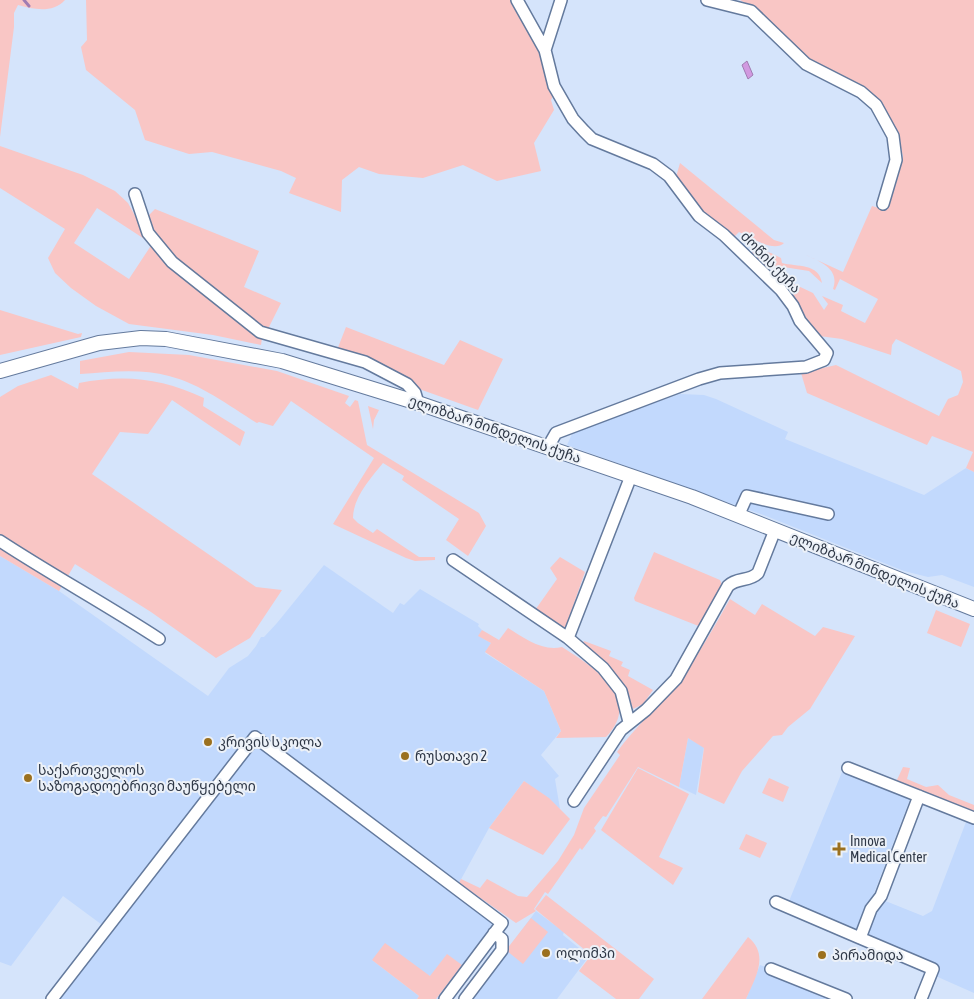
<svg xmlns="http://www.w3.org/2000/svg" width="974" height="999" font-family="'Asap Condensed','Noto Sans Georgian',sans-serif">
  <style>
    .built { fill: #c2d9fd }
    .green { fill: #f9c6c5; fill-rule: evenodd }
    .water { fill: #d199e0; stroke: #a07cb2 }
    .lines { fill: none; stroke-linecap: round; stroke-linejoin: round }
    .stream { stroke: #a07cb2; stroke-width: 3 }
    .minor-casing { stroke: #647a9d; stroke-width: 14 }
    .tertiary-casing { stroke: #647a9d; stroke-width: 16 }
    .minor { stroke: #fff; stroke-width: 11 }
    .tertiary { stroke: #fff; stroke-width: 14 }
    .poi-dot { fill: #9b701e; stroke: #ecf1f8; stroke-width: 2 }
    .labels { text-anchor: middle; stroke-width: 4; stroke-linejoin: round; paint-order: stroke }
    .street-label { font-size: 14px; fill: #2f3847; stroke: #ecf1f8 }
    .poi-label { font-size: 14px; fill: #2f3847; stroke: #ecf1f8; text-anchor: start }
  </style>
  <rect width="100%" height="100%" fill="#d5e4fb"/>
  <path class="built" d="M680 394 704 395 716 399 788 432 785 439 924 495 966 468 974 472V587L942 575 928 577 904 571 766 516 567 445 573 432Z
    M0 556 59 591 208 696 229 668 248 656 256 646 261 637H264L277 623 324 565 393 613 400 603 404 605 420 589 479 624 478 626 482 630 479 636 491 643 485 653 544 691 561 731 541 755 559 776 555 779 560 809 524 781 489 828 459 883 483 898 475 909 493 923 438 999H436L462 965 430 976 372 960 419 996 417 999H56L109 930 63 896 11 966 0 962Z
    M688 738 704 747 696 795 679 787Z
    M842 772 910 799 873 896 923 916 932 911 966 822 974 823V993L782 908 789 901Z
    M536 911 564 932 563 935 589 956 557 999H470Z
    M760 965 827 992 825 999H746Z"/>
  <path class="green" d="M0 0H65C52 14 33 9 18 5L14 13V27L0 137Z
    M86 0H513L543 55 553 96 551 100 554 110 534 143 541 171 497 181 463 165 423 178 379 174 359 167 342 180 341 212 289 193 296 178 281 171 212 152 189 154 145 140 135 110 86 70 81 47 87 40Z
    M740 0H974V472L966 468 973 452 932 436 927 445 807 393 801 373 836 365 939 416 948 399 958 395 963 382 961 371 896 339 892 345 891 355 842 339 819 336 782 283 794 284 813 293 824 310 828 304 822 296 843 305 841 311 865 323 878 299 840 279 835 290 833 289C840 269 821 262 806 255L843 272 872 206 885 210 890 197 891 186 903 156 898 136 879 100 864 88 809 59 760 12Z
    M0 146 83 175 115 191 128 203 146 236 262 338 261 345 213 335 129 324 96 306 71 288 55 273 48 258 65 229 0 188ZM97 208 152 244 129 279 74 243Z
    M680 163 774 240 784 243C774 253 750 237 739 232L733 238 703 213 676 177Z
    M155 209 259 251 244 287 281 303 267 331 173 260 150 231 148 216Z
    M760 251 771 253 781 258 782 263C797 267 819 263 822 283L809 271 777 266 764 267 750 253Z
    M0 310 78 334 82 333 81 337 0 355Z
    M346 327 444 365 460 340 503 359 478 410 422 390 404 376 337 350Z
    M129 352 189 355 277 371 349 396 345 403 350 407 355 400 358 401 367 445 479 513 486 526 468 556 446 540 459 519 402 480 404 476 383 463C371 478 353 497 353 518L358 523 373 533 377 529 419 557H435V560L415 561 406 558 333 524 374 458 291 401 273 426 259 422 257 423C229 406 201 384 169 376 141 368 108 372 80 374V361Z
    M51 375 78 389 79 383C124 374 162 378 204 398L203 406 245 432 240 446 172 400 148 434 120 432 92 474 256 587 282 590 250 638 216 658 151 612 75 564 59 591 0 556V397L18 386Z
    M368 406 379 410 374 420 373 429Z
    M654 552 720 580 723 587 701 627 635 601 634 598Z
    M560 557 585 572 565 629 557 630 533 613 557 579 550 568Z
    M730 599 755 615 762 604 815 636 823 627 855 636 810 709 788 727 782 735 773 736 742 771 724 804 698 792 704 748 688 738 679 787 638 767 606 817 603 816 594 828 596 831 582 850 580 848 548 894 545 892 534 909 536 911 516 923 459 883 461 879 480 888 487 879 518 896 527 897 558 861 574 835 584 808 620 755 617 752C635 727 659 706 678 682 698 656 714 627 730 599Z
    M936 610 970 624 961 647 927 633Z
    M508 628C524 638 543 652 562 647 592 666 644 698 606 737L556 738 561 731 544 691 485 652 491 643 478 636 482 630 499 640Z
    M584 641 611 651 609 656 623 662 621 666 630 670 628 676 653 690 643 704 633 709C624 680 608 662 582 645Z
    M903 767 910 768 907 779 926 787 938 785 949 795 974 805V813L896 782Z
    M638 768 689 794 659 857 683 868 673 885 601 830Z
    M769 778 789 787 783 802 762 793Z
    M524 781 549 798 570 819 543 855 489 828Z
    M746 834 767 843 760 858 739 849Z
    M546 895 654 979 639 999H616L579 971 591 955 535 909Z
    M531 918 548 932 523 964 506 950Z
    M748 937C770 955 755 978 746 999H702Z
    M385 943 430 976 447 954 462 965 436 999H417L419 996 372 960Z"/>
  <path class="water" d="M747 61 753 75 748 79 742 65Z"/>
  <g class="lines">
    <path class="stream" d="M24 0 29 6"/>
    <defs>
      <path id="minor" d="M517 0 545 50 554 86 573 119 584 131 592 139 653 164 669 176 699 216 724 235 781 290 793 306 800 321 827 353 824 360 806 367 720 373 699 379 556 433 548 447
        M707 0 751 11 806 64 861 92 876 105 893 136 896 160 883 204
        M545 50 561 0
        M135 194 148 233 172 262 260 332 365 362 407 384 415 393 418 403
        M739 514 747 496 828 514
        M0 541C52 575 107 605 159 639
        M453 560 568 638 603 668 621 691 629 722
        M568 638 631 476
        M848 768 974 818
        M919 796 881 896 871 909 860 938 933 969 921 999
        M574 801 621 730 646 710 676 679 728 586C737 577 749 582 758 573L775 530
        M776 902 860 938
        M771 969 846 999
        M52 999 255 737 502 923 445 999
        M465 999 502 950V939L494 933"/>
      <path id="tertiary" d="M0 371 99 343 141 338 166 339 282 361 418 403 692 497 974 609"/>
    </defs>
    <use href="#minor" class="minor-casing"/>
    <use href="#tertiary" class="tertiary-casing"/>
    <use href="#minor" class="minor"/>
    <use href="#tertiary" class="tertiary"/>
  </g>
  <g class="poi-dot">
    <circle cx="208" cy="742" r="5"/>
    <circle cx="405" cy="756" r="5"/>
    <circle cx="28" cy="778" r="5"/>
    <path d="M836.5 841.5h5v5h5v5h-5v5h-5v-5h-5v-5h5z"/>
    <circle cx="546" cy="953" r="5"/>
    <circle cx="822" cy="955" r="5"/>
  </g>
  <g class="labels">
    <g class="street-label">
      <text transform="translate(771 262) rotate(46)" y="5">ძოწის ქუჩა</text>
      <text transform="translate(495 429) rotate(19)" y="5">ელიზბარ მინდელის ქუჩა</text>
      <text transform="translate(875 570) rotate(22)" y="5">ელიზბარ მინდელის ქუჩა</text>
    </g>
    <g class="poi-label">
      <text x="218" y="747">კრივის სკოლა</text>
      <text x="415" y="761">რუსთავი 2</text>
      <text x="38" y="775">საქართველოს<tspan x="38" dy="16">საზოგადოებრივი მაუწყებელი</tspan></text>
      <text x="850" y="846">Innova<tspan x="850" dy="16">Medical Center</tspan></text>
      <text x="556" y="958">ოლიმპი</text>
      <text x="832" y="960">პირამიდა</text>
    </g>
  </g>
</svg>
